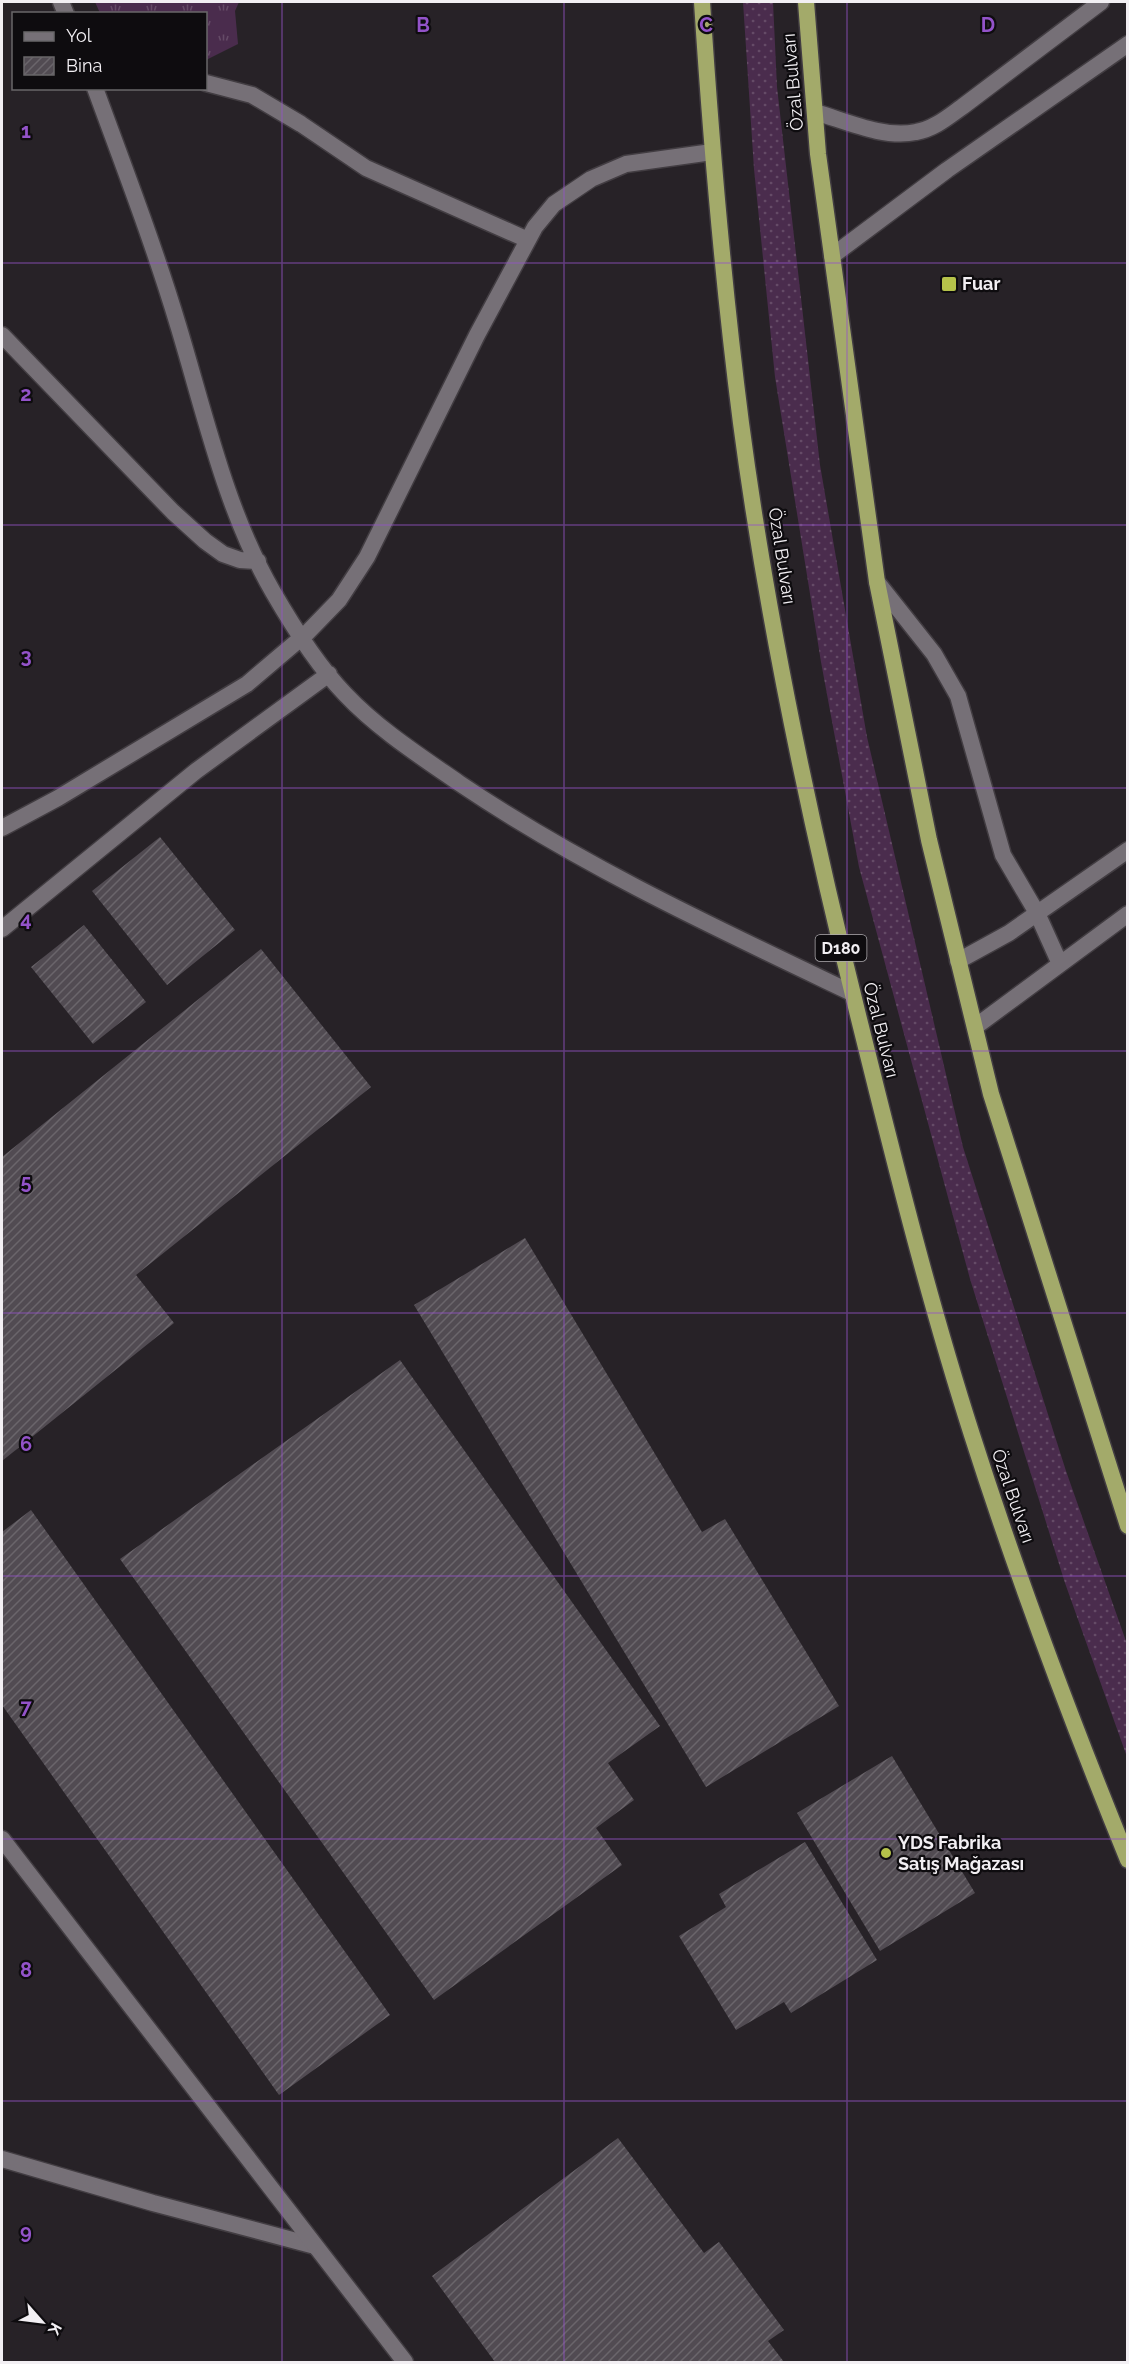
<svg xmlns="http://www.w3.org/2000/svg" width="1129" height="2364" font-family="Raleway,sans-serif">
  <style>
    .grass { fill: url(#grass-dots) }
    .park { fill: url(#park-tufts) }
    .building { fill: url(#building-hatch) }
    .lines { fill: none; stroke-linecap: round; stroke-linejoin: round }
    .minor-casing { stroke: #423d42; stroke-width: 19 }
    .tertiary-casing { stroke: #423d42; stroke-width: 19 }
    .trunk-casing { stroke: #423d42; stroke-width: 19 }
    .minor { stroke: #767077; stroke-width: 16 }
    .tertiary { stroke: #767077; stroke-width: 16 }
    .trunk { stroke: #a3aa6a; stroke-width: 16 }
    .grid { fill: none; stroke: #9353c9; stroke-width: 1.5; stroke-opacity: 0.55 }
    .poi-dot { fill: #b5c24a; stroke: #0e0c0f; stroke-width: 2 }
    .labels { text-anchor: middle; stroke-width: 4.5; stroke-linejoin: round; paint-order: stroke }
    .shield { fill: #0e0c0f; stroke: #aeabaf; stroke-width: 1.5 }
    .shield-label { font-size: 16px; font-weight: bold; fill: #f2eff3 }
    .street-label { font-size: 18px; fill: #f2eff3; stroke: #0e0c0f }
    .poi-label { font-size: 18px; font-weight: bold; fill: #f2eff3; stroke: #0e0c0f; text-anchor: start }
    .grid-label { font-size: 20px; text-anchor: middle; font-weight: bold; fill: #9353c9; stroke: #0e0c0f; stroke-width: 4.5; stroke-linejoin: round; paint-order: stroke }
  </style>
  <defs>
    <pattern id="grass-dots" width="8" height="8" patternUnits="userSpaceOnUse" patternTransform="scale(1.5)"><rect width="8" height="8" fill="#4a2c4d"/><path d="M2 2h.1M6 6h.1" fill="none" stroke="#654b67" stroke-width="1.8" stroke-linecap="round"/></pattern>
    <pattern id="park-tufts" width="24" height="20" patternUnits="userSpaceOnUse" patternTransform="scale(1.5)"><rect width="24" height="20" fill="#4a2c4d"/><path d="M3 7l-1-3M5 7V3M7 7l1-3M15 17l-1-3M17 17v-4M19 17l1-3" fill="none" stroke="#654b67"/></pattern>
    <pattern id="building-hatch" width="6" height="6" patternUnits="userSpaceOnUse" patternTransform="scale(1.5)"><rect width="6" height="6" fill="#514b52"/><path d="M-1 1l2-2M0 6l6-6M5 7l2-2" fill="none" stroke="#6a656b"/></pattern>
  </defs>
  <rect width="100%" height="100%" fill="#272227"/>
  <path class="grass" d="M743 2H773L777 87 820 465 867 737 963 1147 1066 1471 1127 1644V1757L1065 1583 970 1279 859 867 821 662 775 377 754 169Z"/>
  <path class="park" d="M95 2H239L235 11 238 44 206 60V14L100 13Z"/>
  <path class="building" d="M160 837 235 930 167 985 92 891Z
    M84 925 146 1002 93 1044 31 967Z
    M261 949 371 1087 136 1275 174 1323 2 1461V1157Z
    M525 1238 702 1532 725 1519 839 1706 706 1787 414 1305Z
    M400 1360 660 1726 608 1763 634 1800 596 1828 622 1865 434 2000 120 1559Z
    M31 1510 390 2015 279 2095 2 1705V1532Z
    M892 1756 975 1893 880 1951 797 1813Z
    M805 1842 877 1960 791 2013 784 2002 736 2030 679 1936 726 1907 719 1894Z
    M618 2138 704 2253 719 2242 784 2330 768 2341 784 2362H495L432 2276Z"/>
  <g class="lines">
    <defs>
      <path id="minor" d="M61 2 66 14
        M206 83 252 95 301 124 366 168 528 240
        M95 88C124 167 154 245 178 325 205 414 226 511 273 592 292 625 319 667 345 694 378 729 420 756 459 783 582 866 718 929 852 993
        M815 112C846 121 884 139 916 132 934 129 948 117 962 107L1101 2
        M832 256 947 170 1128 44
        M2 335 173 512 205 541 223 554 240 560 258 561
        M877 582 934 654 958 696 1003 855 1037 913 1060 964
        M2 828 58 798 247 684 307 633 339 600 367 557 477 335 535 227 554 204 591 179 626 164 712 152
        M2 929 196 771 329 674
        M958 961 1009 933 1128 850
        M975 1027 1128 914
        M2 2159 153 2203 315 2246"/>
      <path id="tertiary" d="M2 1839 405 2362"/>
      <path id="trunk" d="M702 2C711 142 723 283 741 423 768 627 811 828 861 1027 895 1164 929 1301 972 1435 1018 1579 1071 1720 1128 1860
        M806 2 818 154 877 582 929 840 991 1094 1128 1526"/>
    </defs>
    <use href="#minor" class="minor-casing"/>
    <use href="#tertiary" class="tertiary-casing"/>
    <use href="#trunk" class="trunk-casing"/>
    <use href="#minor" class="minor"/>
    <use href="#tertiary" class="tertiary"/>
    <use href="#trunk" class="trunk"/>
  </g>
  <path class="grid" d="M282 2V2362M564 2V2362M847 2V2362M2 263H1128M2 525H1128M2 788H1128M2 1051H1128M2 1313H1128M2 1576H1128M2 1839H1128M2 2101H1128"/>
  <g class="poi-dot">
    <rect x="941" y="276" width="16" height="16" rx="3"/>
    <circle cx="886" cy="1853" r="6"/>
  </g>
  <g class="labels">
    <rect class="shield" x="815.5" y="935" width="51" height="26" rx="4.5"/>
    <g class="shield-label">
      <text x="841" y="954">D180</text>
    </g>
    <g class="street-label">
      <text transform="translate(793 82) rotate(-95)" y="6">Özal Bulvarı</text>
      <text transform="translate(782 556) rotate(81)" y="6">Özal Bulvarı</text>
      <text transform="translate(881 1030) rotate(76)" y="6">Özal Bulvarı</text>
      <text transform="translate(1013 1496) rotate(71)" y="6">Özal Bulvarı</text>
    </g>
    <g class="poi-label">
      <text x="962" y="290">Fuar</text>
      <text x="898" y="1849">YDS Fabrika<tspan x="898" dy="21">Satış Mağazası</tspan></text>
    </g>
  </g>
  <g class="grid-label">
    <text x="423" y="32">B</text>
    <text x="706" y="32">C</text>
    <text x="988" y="32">D</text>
    <text x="26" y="138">1</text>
    <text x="26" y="401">2</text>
    <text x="26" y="663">3</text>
    <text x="26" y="926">4</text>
    <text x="26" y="1189">5</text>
    <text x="26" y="1451">6</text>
    <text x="26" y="1714">7</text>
    <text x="26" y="1977">8</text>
    <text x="26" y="2239">9</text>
  </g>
  <rect width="1129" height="2364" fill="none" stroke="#f2eff3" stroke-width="6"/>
  <rect x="12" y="12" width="195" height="78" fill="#0e0c0f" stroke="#69676a" stroke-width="1.5"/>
  <rect x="24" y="32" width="30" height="9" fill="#767077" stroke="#69676a" stroke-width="1.5"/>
  <text x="66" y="42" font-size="18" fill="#f2eff3">Yol</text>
  <rect x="24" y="57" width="30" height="18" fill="url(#building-hatch)" stroke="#69676a" stroke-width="1.5"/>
  <text x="66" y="72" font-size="18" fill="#f2eff3">Bina</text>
  <g transform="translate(42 2322) rotate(118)" stroke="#0e0c0f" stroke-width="4.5" paint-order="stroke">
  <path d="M0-4.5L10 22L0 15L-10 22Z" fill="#f2eff3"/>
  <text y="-9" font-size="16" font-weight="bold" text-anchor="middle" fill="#f2eff3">K</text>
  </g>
</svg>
